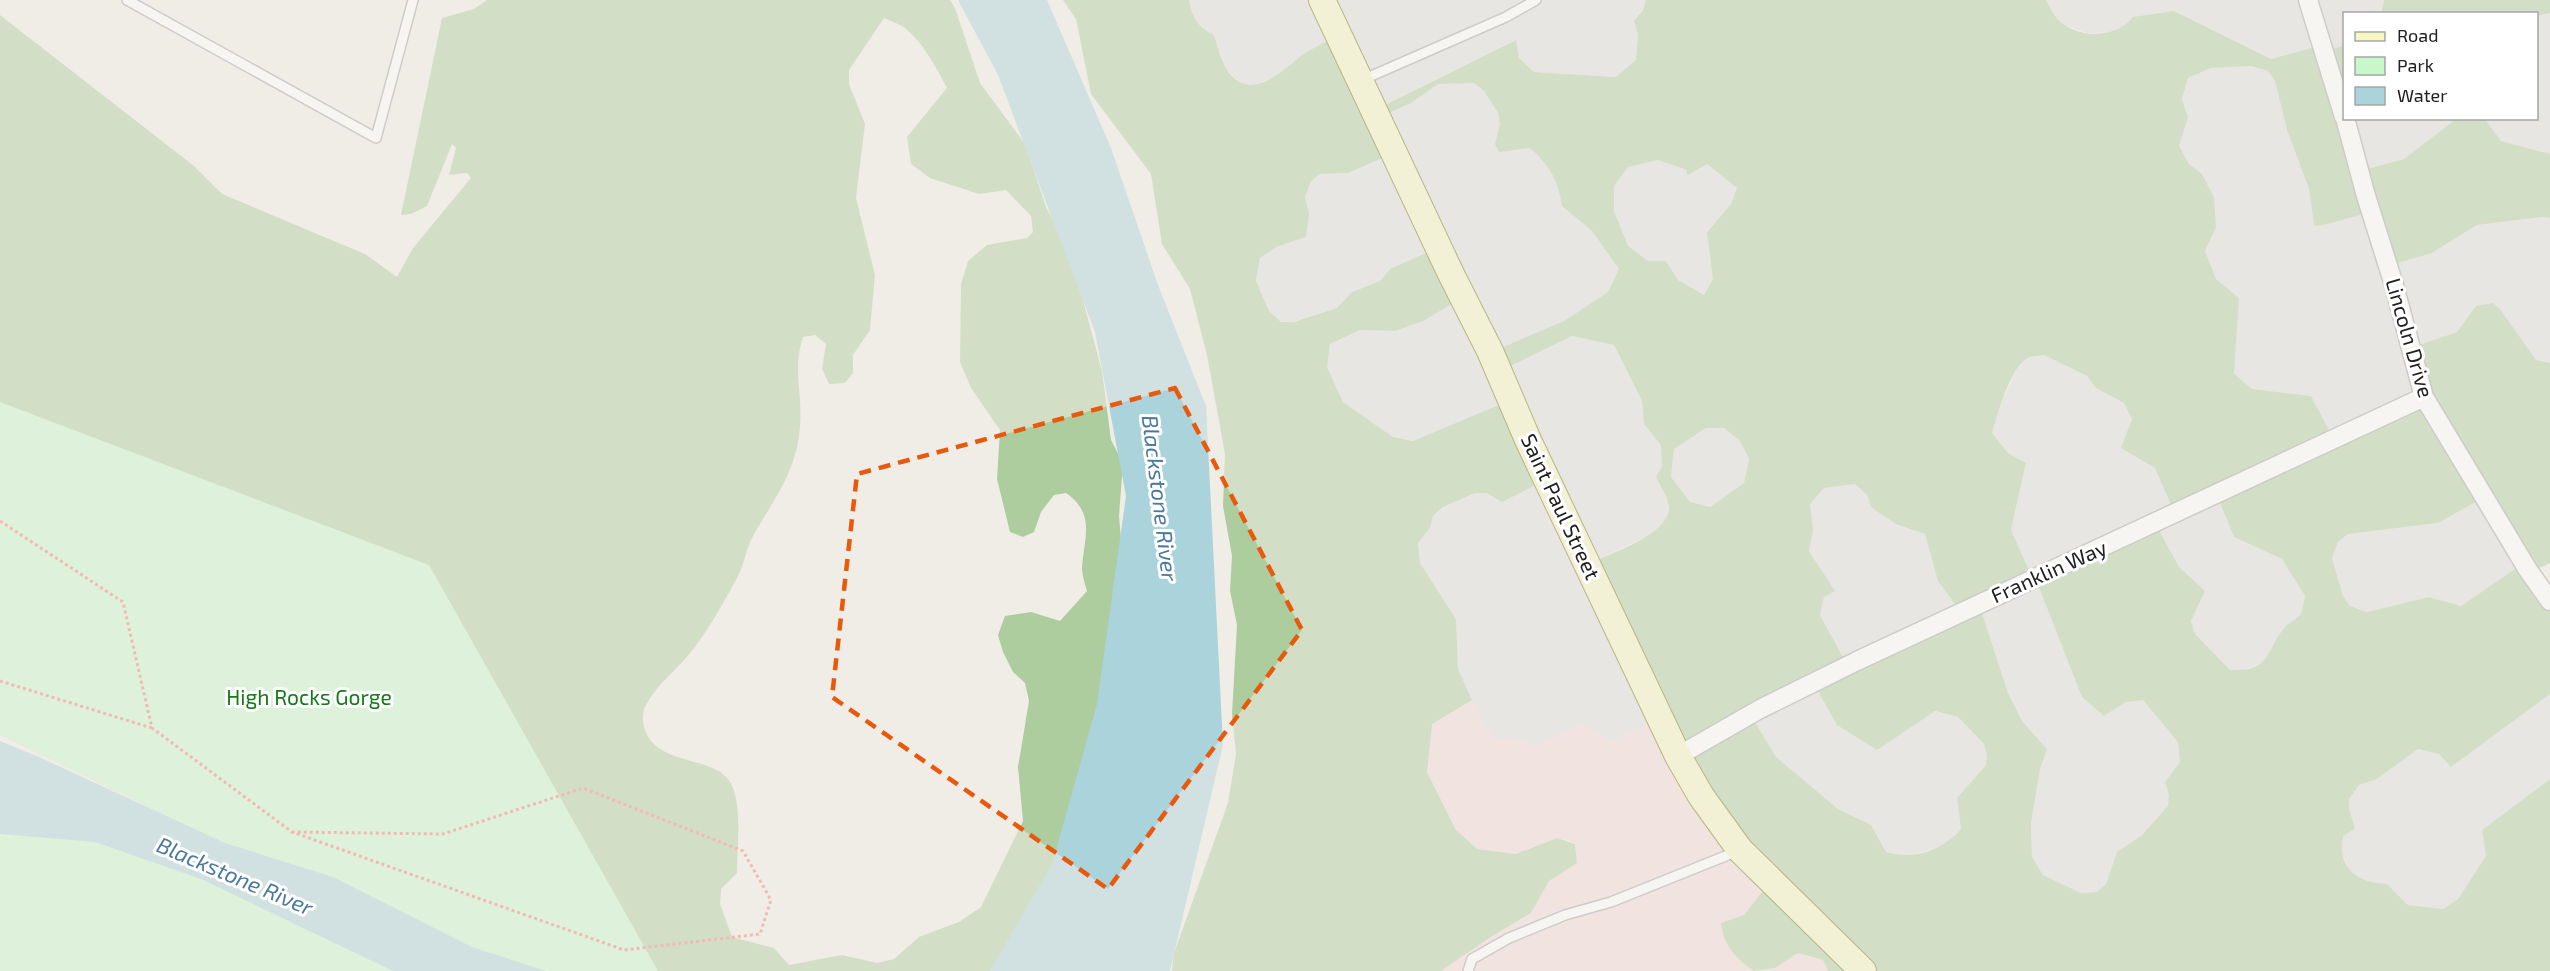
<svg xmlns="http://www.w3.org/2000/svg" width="2550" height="971" font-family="'Exo 2',sans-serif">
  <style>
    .residential { fill: #dedddd }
    .commercial { fill: #f0d8d8 }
    .forest { fill: #aecd9e; fill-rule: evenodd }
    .park { fill: #c8f7c9 }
    .water { fill: #aad3db }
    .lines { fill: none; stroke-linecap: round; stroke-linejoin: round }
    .lane-casing { stroke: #a4a4a4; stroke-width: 12 }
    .street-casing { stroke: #a4a4a4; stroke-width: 21 }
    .secondary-casing { stroke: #6e740b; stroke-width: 28 }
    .path { stroke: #f37c76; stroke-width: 3; stroke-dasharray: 3 3; stroke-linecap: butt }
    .lane { stroke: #fff; stroke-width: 9 }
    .street { stroke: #fff; stroke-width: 18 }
    .secondary { stroke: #f7f7bf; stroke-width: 26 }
    .marked { fill: none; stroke: #e8590c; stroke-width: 4.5; stroke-dasharray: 12 8; stroke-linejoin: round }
    .labels { text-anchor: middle; stroke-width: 6; stroke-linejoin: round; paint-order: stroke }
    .street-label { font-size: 21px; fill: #202020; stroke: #fff }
    .park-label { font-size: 21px; fill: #127b15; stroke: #fff }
    .water-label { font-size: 22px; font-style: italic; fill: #4b789c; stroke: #fff }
  </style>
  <rect width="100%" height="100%" fill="#f0ede7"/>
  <path class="residential" d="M1189 0H1646L1647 2 1634 21 1638 33 1636 61 1616 77 1534 72 1519 58 1515 40 1377 109 1302 55 1282 74 1255 85 1242 84 1227 70 1214 35 1201 28 1191 13Z
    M2046 0H2384L2381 13 2344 14V45L2327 51 2315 47 2271 59 2174 11 2126 26 2113 32 2087 33 2063 25 2050 9Z
    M2550 13V154L2501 141 2485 119 2536 118 2537 16Z
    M2251 66 2268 71 2275 81 2287 130 2309 189 2314 225 2367 213 2433 253 2477 225 2543 217 2550 218V363L2536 360 2500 309 2476 306 2457 332 2410 348 2420 391 2331 435 2311 396 2252 389 2234 375 2238 298 2216 279 2210 269 2205 250 2216 227 2202 174 2189 165 2179 146 2188 117 2182 99 2188 78 2211 68Z
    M1474 83 1484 91 1498 113 1500 124 1495 144 1530 148 1544 161 1559 186 1562 206 1592 231 1619 269 1608 292 1564 321 1490 353 1498 372 1572 336 1614 345 1642 401 1644 424 1661 445 1662 466 1656 477 1669 505 1668 517 1655 533 1587 564 1655 722 1610 742 1583 724 1535 746 1513 738H1493L1483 724 1458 669 1456 619 1420 563 1418 543 1430 528 1433 516 1443 507 1475 493H1487L1508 401 1413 441 1393 437 1343 402 1327 367 1330 344 1360 330 1395 331 1423 321 1390 269 1380 281 1352 292 1337 308 1294 322H1281L1269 311 1256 281 1260 258 1276 247 1306 237 1309 214 1305 197 1311 181 1320 174 1348 173 1380 117 1411 103 1438 84Z
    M2344 118 2456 119 2404 159 2360 171Z
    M1658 160 1687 170 1707 164 1737 188 1731 204 1707 231 1713 279 1704 295 1678 280 1666 261H1648L1627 246 1614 211V186L1627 167Z
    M2044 355 2087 376 2096 388 2124 403 2132 419 2122 448 2155 467 2172 507 2216 493 2234 537 2282 559 2305 596 2302 614 2286 626 2266 661 2243 670H2230L2195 634 2191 621 2204 591 2179 567 2154 521 2104 716 2126 702 2143 700 2178 742 2180 762 2165 782 2169 795V806L2142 835 2117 852 2106 884 2097 892 2081 893 2043 875 2032 857 2031 823 2040 769 2047 749 2022 721 2008 693 1981 610 2032 577 2011 531 2026 463 2008 453 1992 433 2002 402 2017 369 2027 358Z
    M1706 428H1724L1740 441 1749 459 1744 483 1710 507 1690 502 1671 477 1674 449Z
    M1855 484 1867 495 1872 508 1896 523 1925 534 1938 581 1959 610 1844 659 1820 615 1824 597 1834 591 1809 550 1813 530 1810 504 1824 488Z
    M2483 498 2519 567 2461 606 2429 597 2367 612 2350 606 2343 596 2332 558 2338 542 2348 534 2438 523Z
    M1810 682 1958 717 1984 744 1987 756 1986 765 1957 798 1961 829 1945 846 1903 857 1886 852 1870 825 1838 809 1775 757 1750 714Z
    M2550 694V779L2482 830 2486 856 2458 899 2443 909 2408 905 2387 884H2370L2351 873 2340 850 2343 836 2355 829 2348 809 2349 799 2359 785 2377 779 2418 749 2439 754 2451 767Z"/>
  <path class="commercial" d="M1472 700 1483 724 1493 738H1513L1535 746 1583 724 1610 742 1655 721 1768 883 1744 915 1748 967 1754 971H1441L1489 938 1531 913 1549 881 1577 863 1575 844 1573 842 1557 838 1516 854 1477 849 1456 830 1427 772 1431 724Z
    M1798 953 1823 960 1828 971H1760L1775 968Z"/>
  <path class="forest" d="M487 0H950L955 8 980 83 1025 144 1046 207 1070 252 1102 371 1111 440 1123 463 1119 516 1123 561 1084 782 1011 971H535L208 836 0 734V15L194 166 222 194 365 254 397 277 413 248 471 178 467 173 449 175 456 148 452 144 427 206 411 214 401 215 442 18 474 9ZM884 18C890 21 897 23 902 26 921 39 937 68 947 88L907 137 911 164 930 178 979 194 1006 190 1031 216 1033 232 1027 238 987 245 968 261 961 284 960 362 971 388 1000 430 997 479 1010 532 1023 537 1034 532 1041 512 1054 495 1066 493C1096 514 1084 537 1082 568 1082 575 1085 584 1087 591L1060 621 1031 612 1005 616 998 635 1003 652 1013 672 1025 683 1029 701 1018 767 1023 821 981 907 959 922 919 937 894 959 877 963 842 955 789 965 774 948 732 937 720 904 721 889 737 873C737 846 742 814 733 788 720 752 656 770 644 727 642 721 643 709 646 705 657 684 676 671 690 653 705 636 727 597 738 576 744 564 746 550 752 538 774 498 796 474 800 427 803 394 792 370 803 337L815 335 826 344 822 369 829 384 845 383 853 373V355L870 330 875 275 856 198 865 124 849 84V70Z
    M1063 0H1189C1192 18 1198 27 1214 35 1218 46 1221 60 1227 70 1250 103 1280 73 1301 56 1309 50 1320 45 1329 40L1377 109 1516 40 1519 58 1534 72 1616 77 1636 60 1638 34 1634 21 1643 10 1646 0H2046C2050 8 2055 18 2063 24 2083 39 2118 37 2133 17L2174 11 2271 59 2315 47 2327 51 2344 45V97L2360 171 2404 159 2456 119H2485L2501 141 2550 154V218L2543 217 2477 225 2432 253 2387 266 2367 213 2320 226 2314 225 2309 189 2287 130 2275 81 2268 71 2251 66 2211 68 2188 78 2182 99 2188 117 2179 146 2189 164 2202 174 2214 198 2216 227 2205 251 2216 279 2239 298 2234 374 2252 389 2311 396 2331 434 2419 396 2410 348 2457 332 2476 306 2493 303 2500 309 2536 360 2550 363V563L2531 572 2550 603V694L2451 767 2439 754 2418 749 2377 779 2359 785 2349 799V809L2355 829 2343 836C2337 868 2357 883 2387 884L2408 905 2443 909 2458 899 2486 856 2482 830 2550 779V971H1828L1823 960 1798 953 1775 968 1754 971C1736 959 1723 945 1721 923L1744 915 1768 884 1738 851 1587 564C1609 554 1670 535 1669 507 1668 498 1660 486 1656 477L1662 466 1661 445 1644 424 1642 401 1614 345 1572 336 1498 372 1489 353 1564 321 1608 292 1619 269 1592 231 1562 206C1558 180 1550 166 1530 148L1499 152 1495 144 1500 124 1498 113 1484 91 1474 83 1438 84 1411 103 1380 117 1391 154 1348 173 1320 174 1311 181 1305 197 1309 214 1306 237 1276 247 1260 258 1256 281 1269 311 1281 322H1294L1337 308 1352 292 1380 281 1390 269 1435 249 1458 300 1423 321 1395 331 1360 330 1330 344 1327 367 1343 402 1393 437 1413 441 1508 401 1542 482 1502 502 1487 493H1475L1443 507 1433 516 1430 528 1418 543 1420 563 1456 619 1458 669 1472 700 1432 724 1427 772 1456 830 1477 849 1516 854 1557 838 1575 844 1577 863 1549 881 1531 913 1489 938 1441 971H1172L1174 953 1228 803 1236 754 1232 714 1237 625 1230 591 1232 556 1223 506 1225 454 1207 355 1190 289 1162 244 1151 174 1091 94 1076 19ZM1658 160 1687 170 1686 174 1688 175 1707 164 1737 188 1731 204 1707 232 1713 279 1704 295 1678 280 1666 261H1648L1628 246 1614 211V186L1628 167ZM2044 355 2087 376 2096 388 2124 403 2132 419 2121 448 2155 468 2172 507 2216 493 2234 537 2282 559 2305 596 2301 614C2297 619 2291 621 2286 626 2265 649 2273 672 2230 670L2195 634 2191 621 2205 591 2179 567 2154 521 2035 577 2082 697 2104 716 2126 702 2143 700 2178 742 2180 762 2165 782 2169 795 2168 806 2142 835 2117 852 2106 884 2097 892 2081 893 2043 875 2032 857 2031 823 2040 769 2047 749 2022 721 2008 693 1981 610 2032 577 2011 530 2026 463 2008 453 1992 433C1999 412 2008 373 2026 359 2030 356 2038 356 2044 355ZM1706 428H1724L1740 441 1749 459 1744 483 1710 507 1690 502 1671 477 1674 449ZM1855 484 1867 495 1872 508 1896 524 1925 534 1938 581 1959 610 1844 659 1820 615 1824 597 1835 591 1809 551 1813 530 1810 504 1824 488ZM2483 498 2518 567 2461 606 2429 597 2367 612 2350 606 2343 596 2332 558 2338 542 2348 534 2438 523ZM1814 684 1837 725 1877 750 1935 711 1958 717 1984 744 1987 756 1986 765 1957 798 1961 829C1942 851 1914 860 1886 852L1871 825 1838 809 1776 757 1750 714Z
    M2384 0H2550V13L2537 16 2536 14 2381 13Z"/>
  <path class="park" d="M0 402 429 565 658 971H535L479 960 392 912 208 836 0 734Z
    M0 784 411 971H0Z"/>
  <path class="water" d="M958 0H1047L1111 148 1158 285 1206 406 1223 745 1170 971H990L1052 864 1097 704 1126 496 1095 332 998 75Z
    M0 741 39 757 225 843 333 877 472 947 546 971H393L201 879 95 842 0 834Z"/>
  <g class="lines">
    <defs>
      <path id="lane" d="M127 0 376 138 413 0
        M1362 80 1506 17 1536 0
        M1468 971 1472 959 1509 938 1565 915 1611 902 1738 851"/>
      <path id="street" d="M2308 0 2344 117
        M2345 118 2366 196 2394 285 2424 397 2528 570 2550 601
        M1678 756 1760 709 1857 661 2424 397"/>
      <path id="secondary" d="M1322 0 1451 274 1490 351 1528 440 1678 756 1701 796 1740 850 1863 971"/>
    </defs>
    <use href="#lane" class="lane-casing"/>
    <use href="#street" class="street-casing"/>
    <use href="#secondary" class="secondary-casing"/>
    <path class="path" d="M0 521 123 602 152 728 292 832 624 950 760 934 771 900 743 851 583 788 443 834 292 832
      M0 681 152 728"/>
    <use href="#lane" class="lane"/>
    <use href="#street" class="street"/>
    <use href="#secondary" class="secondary"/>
  </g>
  <path d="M0 0H2550V971H0ZM1175 388 1302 630 1108 889 832 697 857 474Z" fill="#f0ede7" fill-opacity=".55" fill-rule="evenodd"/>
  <path class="marked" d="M1175 388 1302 630 1108 889 832 697 857 474Z"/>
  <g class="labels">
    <g class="street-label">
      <text transform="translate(2409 338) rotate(74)" y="7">Lincoln Drive</text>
      <text transform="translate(1560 507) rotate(65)" y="7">Saint Paul Street</text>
      <text transform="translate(2049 572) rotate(-24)" y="7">Franklin Way</text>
    </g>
    <g class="park-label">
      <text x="309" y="705">High Rocks Gorge</text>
    </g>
    <g class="water-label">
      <text transform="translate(1160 498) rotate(83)" y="8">Blackstone River</text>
      <text transform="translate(235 876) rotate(23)" y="8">Blackstone River</text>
    </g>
  </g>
  <rect x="2343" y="12" width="195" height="108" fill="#ffffff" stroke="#a6a6a6" stroke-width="1.5"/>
  <rect x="2355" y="32" width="30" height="9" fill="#f7f7bf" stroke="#a6a6a6" stroke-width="1.5"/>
  <text x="2397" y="42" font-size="18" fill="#202020">Road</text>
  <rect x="2355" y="57" width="30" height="18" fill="#c8f7c9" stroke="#a6a6a6" stroke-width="1.5"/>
  <text x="2397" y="72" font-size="18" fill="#202020">Park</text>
  <rect x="2355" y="87" width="30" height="18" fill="#aad3db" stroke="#a6a6a6" stroke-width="1.5"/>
  <text x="2397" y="102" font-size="18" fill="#202020">Water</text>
</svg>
